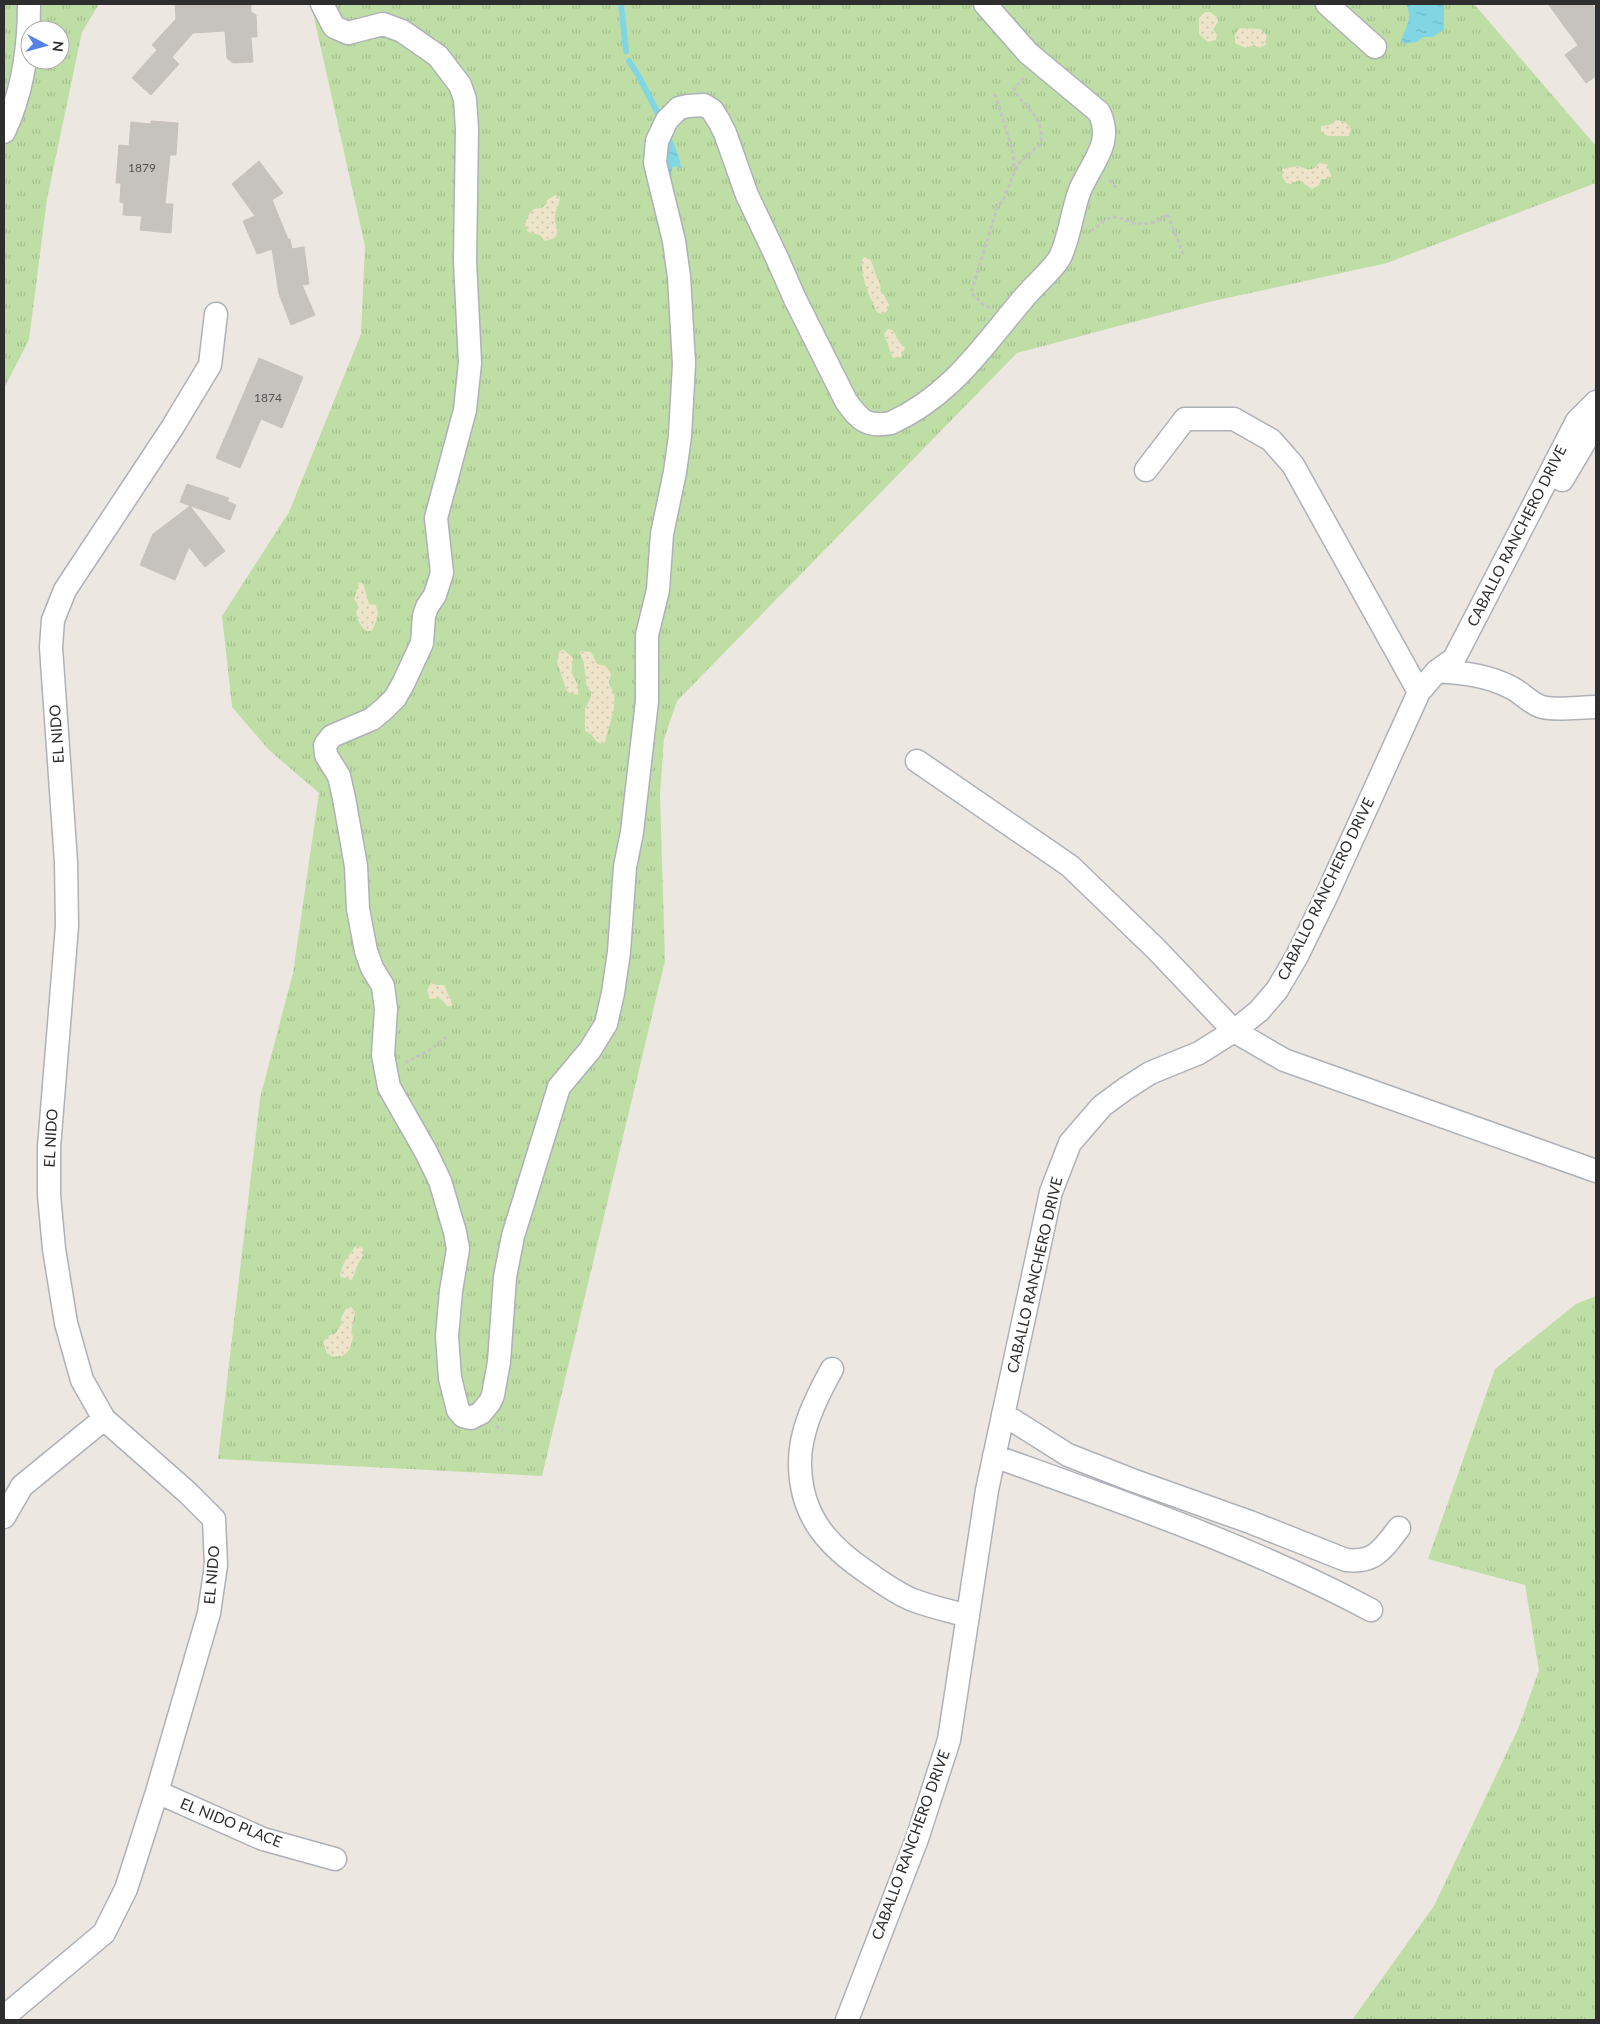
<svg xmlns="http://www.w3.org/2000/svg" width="1600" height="2024" font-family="Lato,sans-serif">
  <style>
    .grass { fill: url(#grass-tufts); fill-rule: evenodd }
    .sand { fill: url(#sand-dots) }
    .water { fill: url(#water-ripples) }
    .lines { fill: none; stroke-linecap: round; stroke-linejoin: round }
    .stream { stroke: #81d6e4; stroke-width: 6 }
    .building { fill: #c6c2bd; stroke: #c9c2bb }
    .minor-casing { stroke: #aeb1b8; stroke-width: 25 }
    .path { stroke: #c4c4c4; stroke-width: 3; stroke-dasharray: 4 2.5; stroke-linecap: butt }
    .minor { stroke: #fff; stroke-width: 22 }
    .labels { text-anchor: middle; stroke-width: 5; stroke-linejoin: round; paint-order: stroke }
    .number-label { font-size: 12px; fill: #545352 }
    .street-label { font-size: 15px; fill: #2e2e2e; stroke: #fff }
  </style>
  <defs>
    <pattern id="grass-tufts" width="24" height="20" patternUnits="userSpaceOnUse" patternTransform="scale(1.25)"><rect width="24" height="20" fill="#bfdea5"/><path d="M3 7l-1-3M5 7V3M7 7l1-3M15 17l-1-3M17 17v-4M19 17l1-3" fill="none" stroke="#a4bf8e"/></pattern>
    <pattern id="sand-dots" width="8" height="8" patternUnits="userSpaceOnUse" patternTransform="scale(1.25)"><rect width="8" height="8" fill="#eee4c9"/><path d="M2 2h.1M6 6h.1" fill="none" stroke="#ccc4ad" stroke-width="1.8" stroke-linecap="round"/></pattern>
    <pattern id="water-ripples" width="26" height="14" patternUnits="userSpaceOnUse" patternTransform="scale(1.25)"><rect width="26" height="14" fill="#81d6e4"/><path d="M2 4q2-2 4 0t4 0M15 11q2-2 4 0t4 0" fill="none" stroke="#70b8c4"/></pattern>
  </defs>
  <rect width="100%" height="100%" fill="#ede7e2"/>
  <path class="grass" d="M4 4H99L82 32 47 199 29 340 4 388ZM30 30H60V60H30Z
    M311 4H1474L1596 146V183L1387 263 1209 302 1017 353 677 701 664 739 660 794 665 961 542 1476 218 1459 260 1098 293 973 319 793 269 750 232 707 222 616 289 512 361 334 365 246Z
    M1596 1296V2020H1352L1434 1906 1518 1729 1539 1670 1525 1585 1428 1559 1495 1369 1576 1304Z"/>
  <path class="sand" d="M1205 12H1210L1218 18V22L1213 29 1217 35 1216 40 1208 42 1199 34V18Z
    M1240 28 1261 29 1267 36 1265 42 1266 45 1258 48 1255 45 1246 48 1235 43V34Z
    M1337 120 1345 122 1351 128 1349 136H1328L1321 132V126L1329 125Z
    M1319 163 1327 164 1331 176 1326 179H1321L1319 185 1312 189 1299 180 1291 184 1286 183 1282 175V169L1298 166C1307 169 1312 173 1319 163Z
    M555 195 560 197C560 205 555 209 555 216 554 222 559 229 556 236 554 239 548 240 545 241L540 235 528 232 525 224C529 215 530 207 542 208L547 203 546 201Z
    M864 257C874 259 872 265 875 272 877 280 882 282 880 291L884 295 889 305 887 311 882 314 877 312C869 296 861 278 862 260Z
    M888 329 893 330 900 343 905 348 901 357 893 358C891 354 886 339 884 334Z
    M359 583H363L369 604 376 605C380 614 376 622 372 631H366C358 622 354 616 358 605L354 599Z
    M563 649 573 658C571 673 571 673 578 685V695L568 692 566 689 557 662 559 652Z
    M582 651 591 652 597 664 606 666 611 674C606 690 613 685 614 696 616 712 608 726 605 742L603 744 597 742 591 734 585 731V709L591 697V691L587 688 584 665 580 652Z
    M432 982 436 985H444L453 1005 448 1007 440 998 430 999 427 990Z
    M355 1246 363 1248V1256L359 1262 352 1280 341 1277 340 1273C342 1271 342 1268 343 1265 346 1258 352 1253 355 1246Z
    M351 1307 355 1312 351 1333 353 1336C352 1343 350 1353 342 1356 339 1356 336 1356 333 1357L327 1353 323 1342 330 1335 335 1334 342 1323 341 1318 346 1308Z"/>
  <path class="water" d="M1406 4H1444V30L1432 37H1424L1416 42 1404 44 1401 41C1406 27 1413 18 1406 4Z
    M671 136 680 161 681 169 676 166 672 168 671 179 662 171 660 158Z"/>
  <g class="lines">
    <path class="stream" d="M621 4 626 51
      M629 61 638 75 661 119"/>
  </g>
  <path class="building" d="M175 4H251V12L256 15 257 37H251L253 62 233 63 227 58 225 31 193 33 172 57 179 64 151 95 132 78 157 50 152 45 176 19Z
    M1548 4H1592L1596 9V76L1586 83 1565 55 1578 45Z
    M151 121 178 123 176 155H170L165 204H173L171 233 140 230 142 216 123 215 124 203 120 202 121 183H116L119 145 129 146 131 122 151 124Z
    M259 161 283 193 272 200 288 239H290L292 249 304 247 309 284 302 285 315 315 291 325 279 294 272 249 257 254 243 221 255 216 232 184Z
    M259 358 303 377 282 428 261 419 240 468 216 458Z
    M187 484 229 498 227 501 236 505 230 520 180 502Z
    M190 506 225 551 205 567 189 547 175 580 140 565 153 534Z"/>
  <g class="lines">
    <defs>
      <path id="minor" d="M322 4 334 27 348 33 383 24 402 31 438 56 460 85 465 99 467 129 465 261 470 363 465 410 436 518 442 573 435 595 427 607 424 616 422 643 403 684 395 698 384 709 372 719 332 736 325 745 326 755 339 776 344 798 356 866 358 909 366 951 372 968 383 986 386 1009 383 1055 389 1087 426 1152 440 1181 455 1232 458 1249 451 1291 447 1336 450 1378 458 1410 463 1416 471 1418 481 1413 490 1402 493 1395 499 1362 505 1277 513 1236 559 1087 590 1050 606 1024 613 993 619 952 625 867 632 832 647 701V635L658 590 662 534 675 472 680 436 684 364 679 277 674 241 655 163 657 141 667 120 679 108 688 106 704 105 712 110 719 121 725 133 747 195 777 258 795 299 846 401C859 419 866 428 891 423 952 395 982 347 1023 299 1034 285 1049 274 1059 259 1069 242 1072 210 1080 190 1092 162 1114 143 1099 112L1028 53 985 4
        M1327 4 1375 47
        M4 132C23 92 29 48 29 4
        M1146 470 1185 419H1234L1271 440 1293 465 1419 692
        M1562 480 1596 423
        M1437 671C1463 673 1488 675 1512 688 1522 693 1531 704 1542 707 1558 711 1579 707 1596 707
        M917 761 1070 866 1156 949 1234 1031 1284 1060 1596 1171
        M832 1369C816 1398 799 1432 800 1465 801 1518 829 1547 871 1575 884 1584 898 1594 913 1600 931 1607 950 1611 968 1616
        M1003 1414 1068 1455 1132 1480 1250 1522 1346 1560C1375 1563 1382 1550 1399 1528
        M994 1456C1122 1502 1251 1546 1371 1610
        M4 1517 22 1486 104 1419
        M157 1792 263 1839 335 1859
        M4 2017 104 1933 126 1889 157 1792 209 1613 216 1565 214 1519 188 1493 104 1419 82 1380 66 1323 54 1249 49 1195V1147L67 926 66 862 51 647 53 620 65 590 172 428 210 365 216 314
        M847 2020 917 1839 949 1740 987 1490 1051 1192 1070 1143 1102 1106 1125 1089 1150 1073 1199 1053 1234 1031 1259 1011 1277 990 1297 956 1325 899 1419 692 1437 671 1454 659 1577 421 1596 402"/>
    </defs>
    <use href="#minor" class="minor-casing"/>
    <path class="path" d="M995 94 1013 152 1014 169
      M1109 180 1118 190
      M1091 231C1098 226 1105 218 1114 217 1121 217 1126 222 1133 223 1143 225 1160 224 1166 214L1169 218 1184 256
      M990 308 983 304 971 293 997 208 1004 198 1018 164 1041 143C1044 116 1025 109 1014 89L1025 76
      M405 1063 430 1050 446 1037
      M496 1426 503 1430"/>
    <use href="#minor" class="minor"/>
  </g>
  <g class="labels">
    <g class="number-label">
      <text x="142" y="172">1879</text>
      <text x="268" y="402">1874</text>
    </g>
    <g class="street-label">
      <text transform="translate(1517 536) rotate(-63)" y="5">CABALLO RANCHERO DRIVE</text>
      <text transform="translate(57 734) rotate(-94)" y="5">EL NIDO</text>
      <text transform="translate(1326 889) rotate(-64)" y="5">CABALLO RANCHERO DRIVE</text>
      <text transform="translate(51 1138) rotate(-87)" y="5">EL NIDO</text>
      <text transform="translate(1035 1275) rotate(-77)" y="5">CABALLO RANCHERO DRIVE</text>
      <text transform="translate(212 1575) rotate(-85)" y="5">EL NIDO</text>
      <text transform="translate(231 1823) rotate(22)" y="5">EL NIDO PLACE</text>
      <text transform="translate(911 1845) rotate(-70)" y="5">CABALLO RANCHERO DRIVE</text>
    </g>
  </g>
  <rect width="1600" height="2024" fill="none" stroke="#2e2e2e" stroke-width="10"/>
  <g transform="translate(45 45) rotate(96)"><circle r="24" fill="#ffffff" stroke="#ababab"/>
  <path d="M0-4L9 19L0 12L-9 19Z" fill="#5482e9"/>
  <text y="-8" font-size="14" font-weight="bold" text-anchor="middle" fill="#2e2e2e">N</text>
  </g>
</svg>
